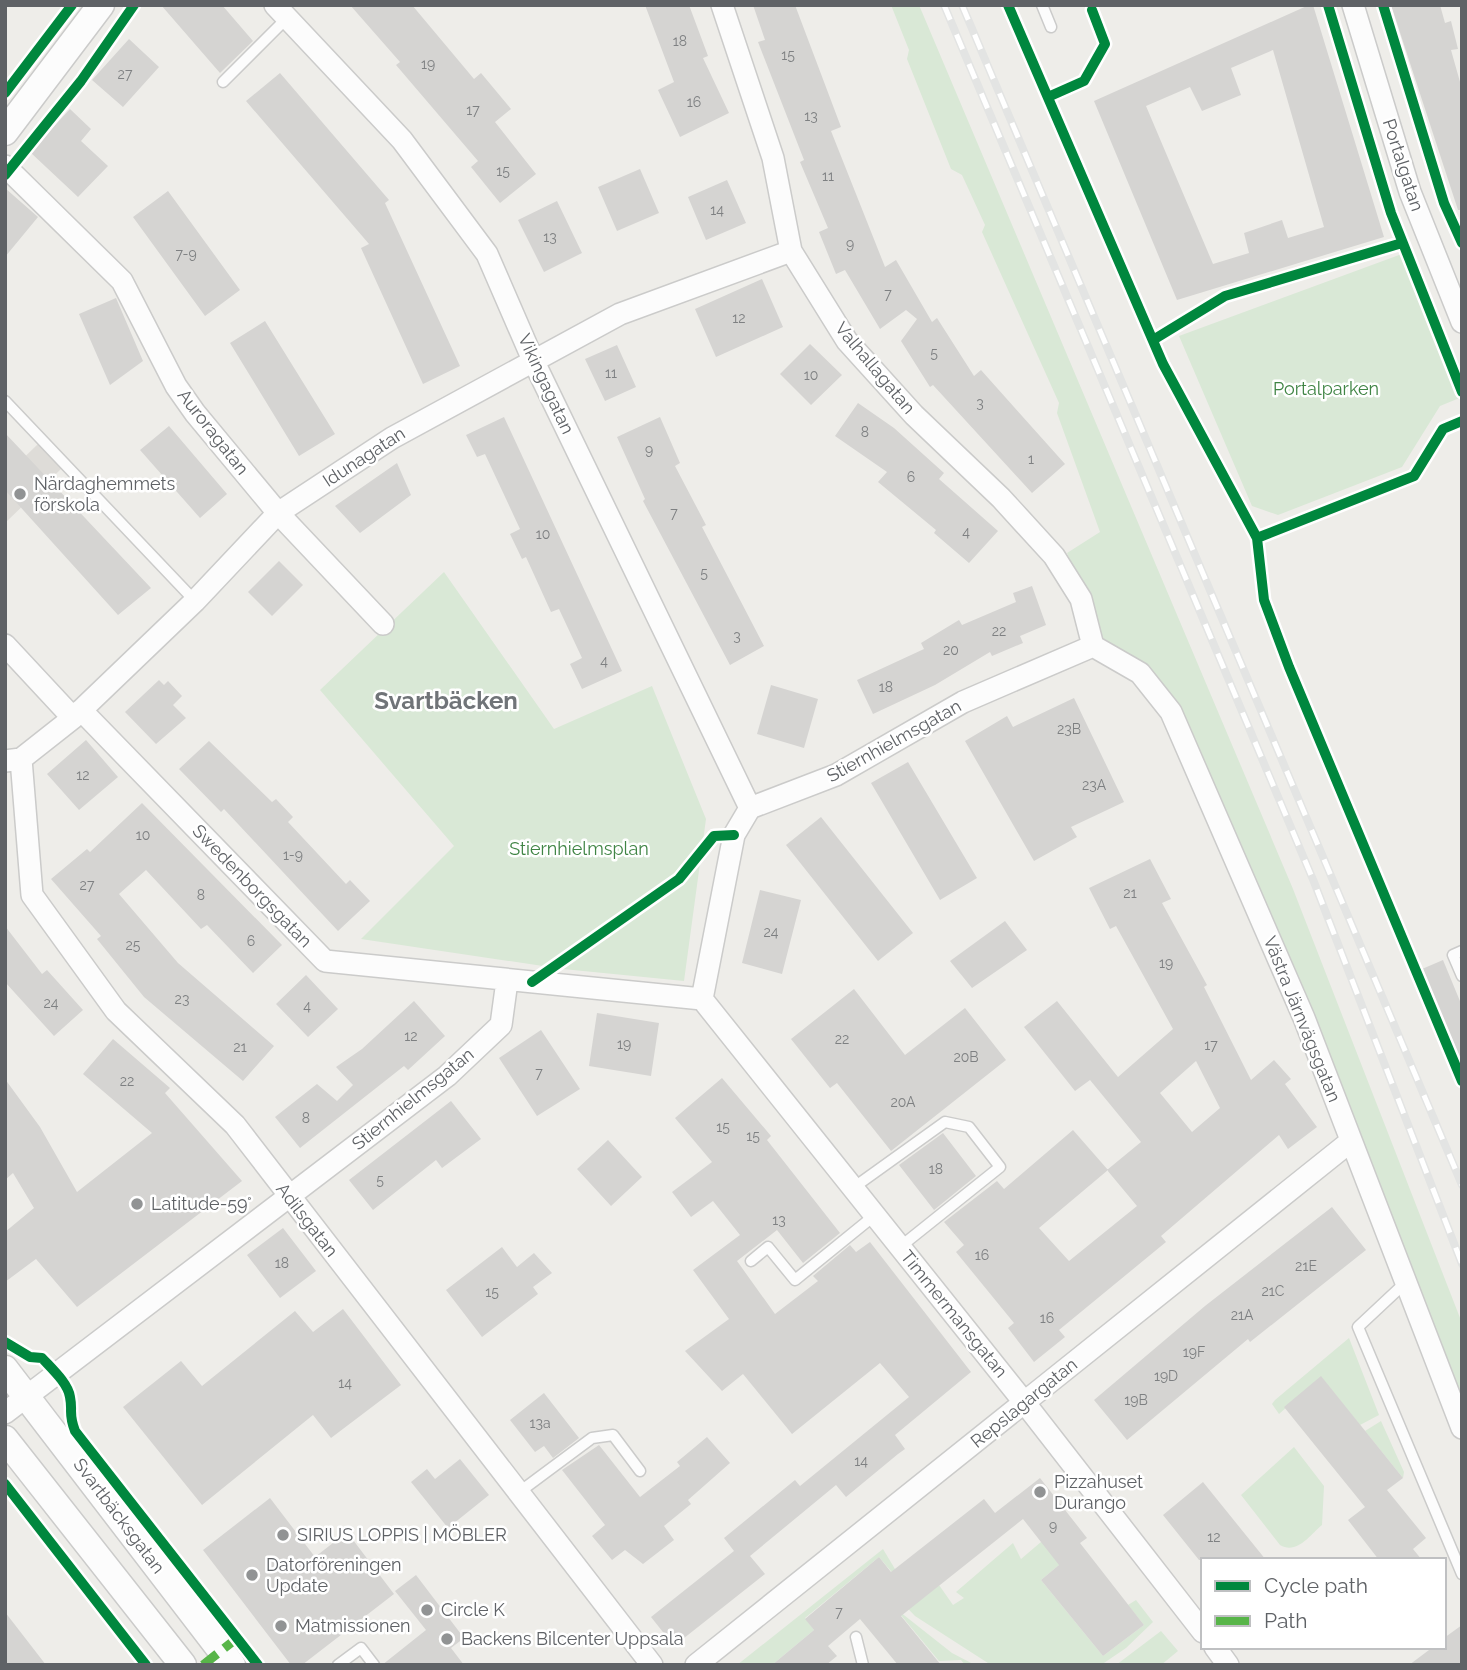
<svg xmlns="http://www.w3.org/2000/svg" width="1467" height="1670" font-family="Raleway,sans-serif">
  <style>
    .education { fill: #dedcd8 }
    .green { fill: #d9e8d6 }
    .building { fill: #d5d4d2; fill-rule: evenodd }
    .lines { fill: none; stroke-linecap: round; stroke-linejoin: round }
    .service-casing { stroke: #cbcbca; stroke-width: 13 }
    .minor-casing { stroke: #cbcbca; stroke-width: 24 }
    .tertiary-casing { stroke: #cbcbca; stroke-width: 29 }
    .service { stroke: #fcfcfc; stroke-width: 10 }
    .minor { stroke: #fcfcfc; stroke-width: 21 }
    .tertiary { stroke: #fcfcfc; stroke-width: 26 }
    .rail-casing { stroke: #e3e4e3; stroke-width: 8 }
    .rail { stroke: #fff; stroke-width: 5; stroke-dasharray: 16; stroke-linecap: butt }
    .quiet { stroke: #58b549; stroke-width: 9; stroke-dasharray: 18 9; stroke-linecap: butt }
    .cycleway-casing { stroke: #fff; stroke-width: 15 }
    .cycleway { stroke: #00873e; stroke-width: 10 }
    .poi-dot { fill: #919394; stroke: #fff; stroke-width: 2.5 }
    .labels { text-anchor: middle; stroke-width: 5; stroke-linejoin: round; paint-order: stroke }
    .number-label { font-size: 14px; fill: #7e8082 }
    .street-label { font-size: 18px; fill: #5f6266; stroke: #fff }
    .park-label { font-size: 18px; fill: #3f8444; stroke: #fff }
    .poi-label { font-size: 18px; fill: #5f6266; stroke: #fff; text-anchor: start }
    .district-label { font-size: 24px; font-weight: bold; fill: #707478; stroke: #fff }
  </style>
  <rect width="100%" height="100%" fill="#eeede9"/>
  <path class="education" d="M38 444 62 468 5 523V476Z"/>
  <path class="green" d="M891 5H919L1293 889 1462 1323V1410L1162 690 1106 645 1067 553 1100 532 1057 413 1059 403 982 232 985 225 962 175 951 169 907 59 909 50Z
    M1410 251 1462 371V397L1440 406 1402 467 1278 515 1252 506 1179 336Z
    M444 572 554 729 652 686 706 819 684 981 563 969 361 939 454 846 320 690Z
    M1349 1338 1379 1415 1360 1425 1321 1377 1279 1414 1272 1404 1275 1400Z
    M1381 1421 1404 1472 1403 1478 1365 1431Z
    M1294 1447 1324 1486 1322 1525C1310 1535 1297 1555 1280 1545L1241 1495Z
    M1041 1542 1082 1546 1041 1580 1103 1656 1144 1625 1128 1605 1136 1600 1153 1622 1126 1648 1101 1665H991L915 1616 891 1591 901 1583 879 1557 805 1618 814 1630 772 1665H737L883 1549 895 1569 923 1598 939 1585 953 1605 964 1598 956 1592 1013 1543 1021 1559Z
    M895 1608 952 1653 975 1665H965L961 1660 939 1661Z
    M1161 1631 1178 1651 1161 1665H1116Z"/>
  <path class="building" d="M161 5H222L253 41 220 73Z
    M350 5H412L474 79 481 73 511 109 495 122 536 174 500 203 471 167 478 161 396 65 400 62Z
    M645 5H689L708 56 703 58 729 113 680 137 658 90 674 82Z
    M753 5H795L841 127 831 131 885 267 896 260 932 322 937 318 974 376 981 370 1065 464 1032 493 933 385 930 387 901 341 917 319 906 310 880 329 845 270 836 274 819 232 828 228 800 162 804 160 758 42 765 40Z
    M1309 5H1313L1384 237 1177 300 1094 101ZM1273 50 1324 227 1288 238 1282 220 1244 233 1249 253 1213 264 1146 106 1190 87 1202 111 1241 95 1231 68Z
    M1391 5H1440L1445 23 1451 21 1458 49 1451 50 1462 89V210H1458Z
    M129 39 159 67 123 107 92 80Z
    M280 73 389 200 385 203 460 366 423 384 361 248 369 244 246 101Z
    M70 109 91 129 81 141 108 166 78 197 30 152Z
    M640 169 659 213 617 231 598 187Z
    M727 180 746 223 706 240 688 197Z
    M5 188 38 217 5 257Z
    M168 191 240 290 205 316 133 217Z
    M557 201 582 253 544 272 518 220Z
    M762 279 783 327 716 357 695 309Z
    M116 298 143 361 110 385 79 314Z
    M265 321 335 434 299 456 230 343Z
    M810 344 842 375 811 405 780 374Z
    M617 345 636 387 605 401 585 359Z
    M858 403 894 428 944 473 939 479 998 531 969 563 934 533 936 530 878 482 887 472 835 436Z
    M504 417 622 671 582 689 570 664 582 658 559 609 551 612 526 557 522 559 510 534 520 529 485 454 477 457 466 435Z
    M660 417 680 463 675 466 706 525 702 527 764 646 730 665 643 501 645 499 617 437Z
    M169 426 227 494 200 518 140 450Z
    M5 433 151 588 118 615 5 490Z
    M397 463 411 495 360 533 335 506Z
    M279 561 303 585 272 616 248 592Z
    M1032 586 1046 625 1020 636 1023 643 992 656 990 652 935 685 873 714 857 680 924 649 921 643 959 620 962 625 1016 602 1013 593Z
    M159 680 164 685 168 681 182 696 173 705 186 718 156 744 125 712Z
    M771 685 818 699 804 748 757 734Z
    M1074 698 1124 802 1071 827 1077 837 1034 861 965 741 1007 716 1013 727Z
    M86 740 118 777 79 810 47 774Z
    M209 741 272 802 276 799 293 817 288 822 346 884 350 880 370 901 338 931 224 809 221 812 179 769Z
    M908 762 977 878 940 900 871 783Z
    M142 803 282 945 253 973 207 925 201 929 146 870 119 894 178 963 274 1046 243 1081 144 997 97 939 101 936 51 879 87 849 90 852Z
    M821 817 913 933 878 961 786 845Z
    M1150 859 1171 899 1162 903 1207 985 1204 987 1251 1080 1274 1060 1291 1079 1285 1084 1317 1127 1288 1149 1279 1135 1161 1236 1166 1242 1059 1330 1065 1337 1034 1362 1008 1328 1014 1323 956 1252 964 1245 944 1222 997 1181 1004 1189 1073 1130 1108 1170 1039 1228 1069 1261 1137 1206 1107 1170 1141 1142 1090 1080 1075 1091 1024 1027 1057 1001 1118 1077 1173 1029 1116 926 1110 929 1089 888ZM1196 1061 1220 1108 1192 1132 1160 1093Z
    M760 890 801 900 782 974 742 963Z
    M1005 921 1027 950 972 988 950 961Z
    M5 926 42 974 47 970 83 1010 54 1036 5 982Z
    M1443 960 1462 1006 1461 1064 1422 969Z
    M306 975 338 1009 308 1037 276 1004Z
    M854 989 905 1055 965 1008 1006 1060 891 1151 837 1083 830 1088 791 1039Z
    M414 1001 445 1036 408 1070 404 1066 300 1148 275 1117 317 1084 337 1101 353 1085 336 1067 362 1049Z
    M597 1013 659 1023 651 1076 589 1066Z
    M541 1030 580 1089 537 1116 499 1058Z
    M113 1039 170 1088 165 1093 242 1181 77 1307 36 1259 5 1282V1232L34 1208 13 1173 5 1180V1079L40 1127 77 1192 152 1133 83 1074Z
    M722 1078 771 1136 767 1140 840 1233 803 1263 777 1230 737 1261 775 1314 818 1281 813 1276 850 1245 856 1252 870 1242 971 1372 895 1435 905 1449 898 1454 846 1497 836 1485 750 1556 765 1574 674 1646 651 1617 734 1551 724 1538 795 1480 800 1486 909 1397 880 1363 792 1434 743 1374 722 1391 685 1351 729 1319 693 1270 740 1235 713 1201 691 1217 672 1192 712 1162 675 1118Z
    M451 1101 481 1139 442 1168 436 1160 373 1210 349 1180Z
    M943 1133 976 1176 934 1210 899 1165Z
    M608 1140 642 1177 611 1206 577 1169Z
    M1332 1207 1366 1250 1250 1342 1248 1339 1127 1440 1094 1400 1205 1306Z
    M283 1228 316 1271 280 1298 247 1255Z
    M502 1247 517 1267 534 1253 552 1273 533 1287 538 1294 482 1337 446 1290Z
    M343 1309 401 1385 331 1438 313 1415 202 1505 123 1407 181 1361 202 1386 295 1311 313 1332Z
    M1321 1376 1403 1478 1387 1490 1426 1538 1413 1549 1422 1560H1379L1348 1520 1365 1507 1284 1407Z
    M544 1393 579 1438 553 1458 544 1446 535 1452 510 1420Z
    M707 1437 730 1463 688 1500 691 1504 664 1526 674 1540 643 1564 625 1550 612 1560 592 1536 605 1525 562 1470 599 1445 640 1497 680 1466 677 1462Z
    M460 1459 489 1495 448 1528 411 1482 427 1469 435 1479Z
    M1040 1478 1087 1538 1080 1543 1144 1625 1103 1656 1041 1580 1059 1565 1023 1519 901 1616 941 1665H898L860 1619 828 1646 837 1656 826 1665H772L814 1630 805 1619 879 1557 891 1572 984 1499 995 1513Z
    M1203 1482 1266 1560H1199L1163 1515Z
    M270 1498 315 1557 347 1532 394 1594 302 1665H291L203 1550Z
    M416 1575 464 1638 451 1648 464 1665H382L426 1630 395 1591Z
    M5 1612 46 1665H5Z
    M1462 1625V1665H1409L1433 1647H1444V1638Z"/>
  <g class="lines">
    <defs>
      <path id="service" d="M1042 5 1051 27
        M223 82 286 19
        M5 401 195 601
        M1462 951 1453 955 1462 976
        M853 1188 945 1122 969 1127 1000 1167 900 1247
        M751 1261 768 1247 795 1280 875 1215
        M1405 1283 1358 1327 1462 1574
        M518 1493 592 1438 613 1435 640 1471
        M856 1637 863 1665
        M338 1665 361 1648 374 1665"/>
      <path id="minor" d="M275 5 402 140 487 254 533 360 750 808
        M722 5 773 158 791 251 847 341 914 415 1001 498 1054 556 1081 599 1093 646
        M1353 5 1410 192 1462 322
        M5 166 122 281 176 386 195 413 278 513 383 624
        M5 645 73 718
        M1093 646 1140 673 1171 712 1304 1018 1462 1428
        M81 710 325 961 702 999 734 835 750 808 836 775 963 702 1093 646
        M21 759 32 895 116 1011 235 1125 652 1665
        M5 761 21 759 73 718 195 601 278 513 392 438 620 314 791 251
        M702 999 1024 1402 1203 1632
        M5 1413 447 1076 501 1025 507 981
        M1215 1647 1228 1665
        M696 1665 1351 1141"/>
      <path id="tertiary" d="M5 132 101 5
        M5 1369 232 1665
        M5 1439 183 1665"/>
    </defs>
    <use href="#service" class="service-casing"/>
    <use href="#minor" class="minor-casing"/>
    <use href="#tertiary" class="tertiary-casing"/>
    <use href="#service" class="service"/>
    <use href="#minor" class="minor"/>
    <use href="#tertiary" class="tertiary"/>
    <defs>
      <path id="rail" d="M944 5 1314 882 1462 1264
        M962 5 1462 1185"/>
    </defs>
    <use href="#rail" class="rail-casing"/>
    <use href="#rail" class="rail"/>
    <path class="quiet" d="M203 1665 236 1639"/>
    <defs>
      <path id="cycleway" d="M1008 5 1163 364 1257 538 1264 600 1289 667 1462 1081
        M1328 5 1391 213 1462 392
        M1383 5 1444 203 1462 243
        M5 93 72 5
        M1048 97 1084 81 1105 44 1092 10
        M5 175 81 81 134 5
        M1153 340 1225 296 1402 243
        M1257 538 1414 476 1443 429 1462 421
        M532 982 679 879 714 836 734 835
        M5 1342 30 1357 42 1358C51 1368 68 1383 70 1397 73 1412 68 1413 75 1431L258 1665
        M5 1484 146 1665"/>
    </defs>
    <use href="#cycleway" class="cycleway-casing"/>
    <use href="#cycleway" class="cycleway"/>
  </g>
  <g class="poi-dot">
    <circle cx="20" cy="494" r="7"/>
    <circle cx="137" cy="1204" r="7"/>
    <circle cx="1040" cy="1492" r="7"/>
    <circle cx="283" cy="1535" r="7"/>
    <circle cx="252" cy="1575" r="7"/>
    <circle cx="427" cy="1610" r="7"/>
    <circle cx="281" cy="1626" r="7"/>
    <circle cx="447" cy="1639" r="7"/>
  </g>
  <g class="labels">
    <g class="number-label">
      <text x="680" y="46">18</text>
      <text x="788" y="60">15</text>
      <text x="428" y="69">19</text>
      <text x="125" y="79">27</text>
      <text x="694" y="107">16</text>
      <text x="473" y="115">17</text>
      <text x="811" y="121">13</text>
      <text x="503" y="176">15</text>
      <text x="828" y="181">11</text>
      <text x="717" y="215">14</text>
      <text x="550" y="242">13</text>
      <text x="850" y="249">9</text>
      <text x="186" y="259">7-9</text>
      <text x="888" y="299">7</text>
      <text x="739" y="323">12</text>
      <text x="934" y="358">5</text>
      <text x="611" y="378">11</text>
      <text x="811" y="380">10</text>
      <text x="980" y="408">3</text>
      <text x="865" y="437">8</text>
      <text x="649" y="455">9</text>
      <text x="1031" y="464">1</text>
      <text x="911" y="482">6</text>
      <text x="674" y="518">7</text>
      <text x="966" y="537">4</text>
      <text x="543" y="539">10</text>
      <text x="704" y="578">5</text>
      <text x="999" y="636">22</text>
      <text x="737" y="641">3</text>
      <text x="951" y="655">20</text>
      <text x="604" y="666">4</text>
      <text x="886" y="692">18</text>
      <text x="1069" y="734">23B</text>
      <text x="83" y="780">12</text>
      <text x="1094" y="790">23A</text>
      <text x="143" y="840">10</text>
      <text x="293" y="860">1-9</text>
      <text x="87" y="890">27</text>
      <text x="1130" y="898">21</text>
      <text x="201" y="900">8</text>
      <text x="771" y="937">24</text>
      <text x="251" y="946">6</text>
      <text x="133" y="950">25</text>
      <text x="1166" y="968">19</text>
      <text x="182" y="1004">23</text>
      <text x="51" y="1008">24</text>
      <text x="307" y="1011">4</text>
      <text x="411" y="1041">12</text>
      <text x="842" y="1044">22</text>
      <text x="624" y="1049">19</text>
      <text x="1211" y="1050">17</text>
      <text x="240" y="1052">21</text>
      <text x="966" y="1062">20B</text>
      <text x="539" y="1078">7</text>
      <text x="127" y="1086">22</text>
      <text x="903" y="1107">20A</text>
      <text x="306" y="1123">8</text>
      <text x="723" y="1132">15</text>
      <text x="753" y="1141">15</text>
      <text x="936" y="1174">18</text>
      <text x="380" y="1185">5</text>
      <text x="779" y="1225">13</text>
      <text x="982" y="1260">16</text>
      <text x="282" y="1268">18</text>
      <text x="1306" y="1271">21E</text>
      <text x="1273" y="1296">21C</text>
      <text x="492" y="1297">15</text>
      <text x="1242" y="1320">21A</text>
      <text x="1047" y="1323">16</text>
      <text x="1194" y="1357">19F</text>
      <text x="1166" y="1381">19D</text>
      <text x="345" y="1388">14</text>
      <text x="1136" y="1405">19B</text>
      <text x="540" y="1428">13a</text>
      <text x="861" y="1466">14</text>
      <text x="1053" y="1531">9</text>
      <text x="1214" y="1542">12</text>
      <text x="839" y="1617">7</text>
    </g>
    <g class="street-label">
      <text transform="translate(1403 165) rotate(72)" y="6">Portalgatan</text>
      <text transform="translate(875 368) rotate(50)" y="6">Valhallagatan</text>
      <text transform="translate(546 384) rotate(65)" y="6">Vikingagatan</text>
      <text transform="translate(213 432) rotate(52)" y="6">Auroragatan</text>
      <text transform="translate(364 457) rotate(-33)" y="6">Idunagatan</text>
      <text transform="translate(894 741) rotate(-29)" y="6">Stiernhielmsgatan</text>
      <text transform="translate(252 886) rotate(46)" y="6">Swedenborgsgatan</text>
      <text transform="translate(1302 1019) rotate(68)" y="6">Västra Järnvägsgatan</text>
      <text transform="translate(413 1099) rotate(-39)" y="6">Stiernhielmsgatan</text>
      <text transform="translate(307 1220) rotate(52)" y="6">Adilsgatan</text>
      <text transform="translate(954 1314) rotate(51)" y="6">Timmermansgatan</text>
      <text transform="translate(1024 1403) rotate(-39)" y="6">Repslagargatan</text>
      <text transform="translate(119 1516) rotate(53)" y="6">Svartbäcksgatan</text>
    </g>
    <g class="park-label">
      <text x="1326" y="395">Portalparken</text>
      <text x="579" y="855">Stiernhielmsplan</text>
    </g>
    <g class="poi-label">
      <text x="34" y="490">Närdaghemmets<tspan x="34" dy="21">förskola</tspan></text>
      <text x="151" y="1210">Latitude-59°</text>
      <text x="1054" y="1488">Pizzahuset<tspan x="1054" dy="21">Durango</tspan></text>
      <text x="297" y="1541">SIRIUS LOPPIS | MÖBLER</text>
      <text x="266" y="1571">Datorföreningen<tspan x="266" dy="21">Update</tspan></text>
      <text x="441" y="1616">Circle K</text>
      <text x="295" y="1632">Matmissionen</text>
      <text x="461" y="1645">Backens Bilcenter Uppsala</text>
    </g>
    <g class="district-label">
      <text x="446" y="709">Svartbäcken</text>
    </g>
  </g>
  <rect width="1467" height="1670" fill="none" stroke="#5f6266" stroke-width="14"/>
  <rect x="1201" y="1558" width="245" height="91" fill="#ffffff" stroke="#bfc0c2" stroke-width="2"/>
  <rect x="1215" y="1581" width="35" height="10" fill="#00873e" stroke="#bfc0c2" stroke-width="2"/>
  <text x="1264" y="1593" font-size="21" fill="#5f6266">Cycle path</text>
  <rect x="1215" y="1616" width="35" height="10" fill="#58b549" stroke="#bfc0c2" stroke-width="2"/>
  <text x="1264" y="1628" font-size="21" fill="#5f6266">Path</text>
</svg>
